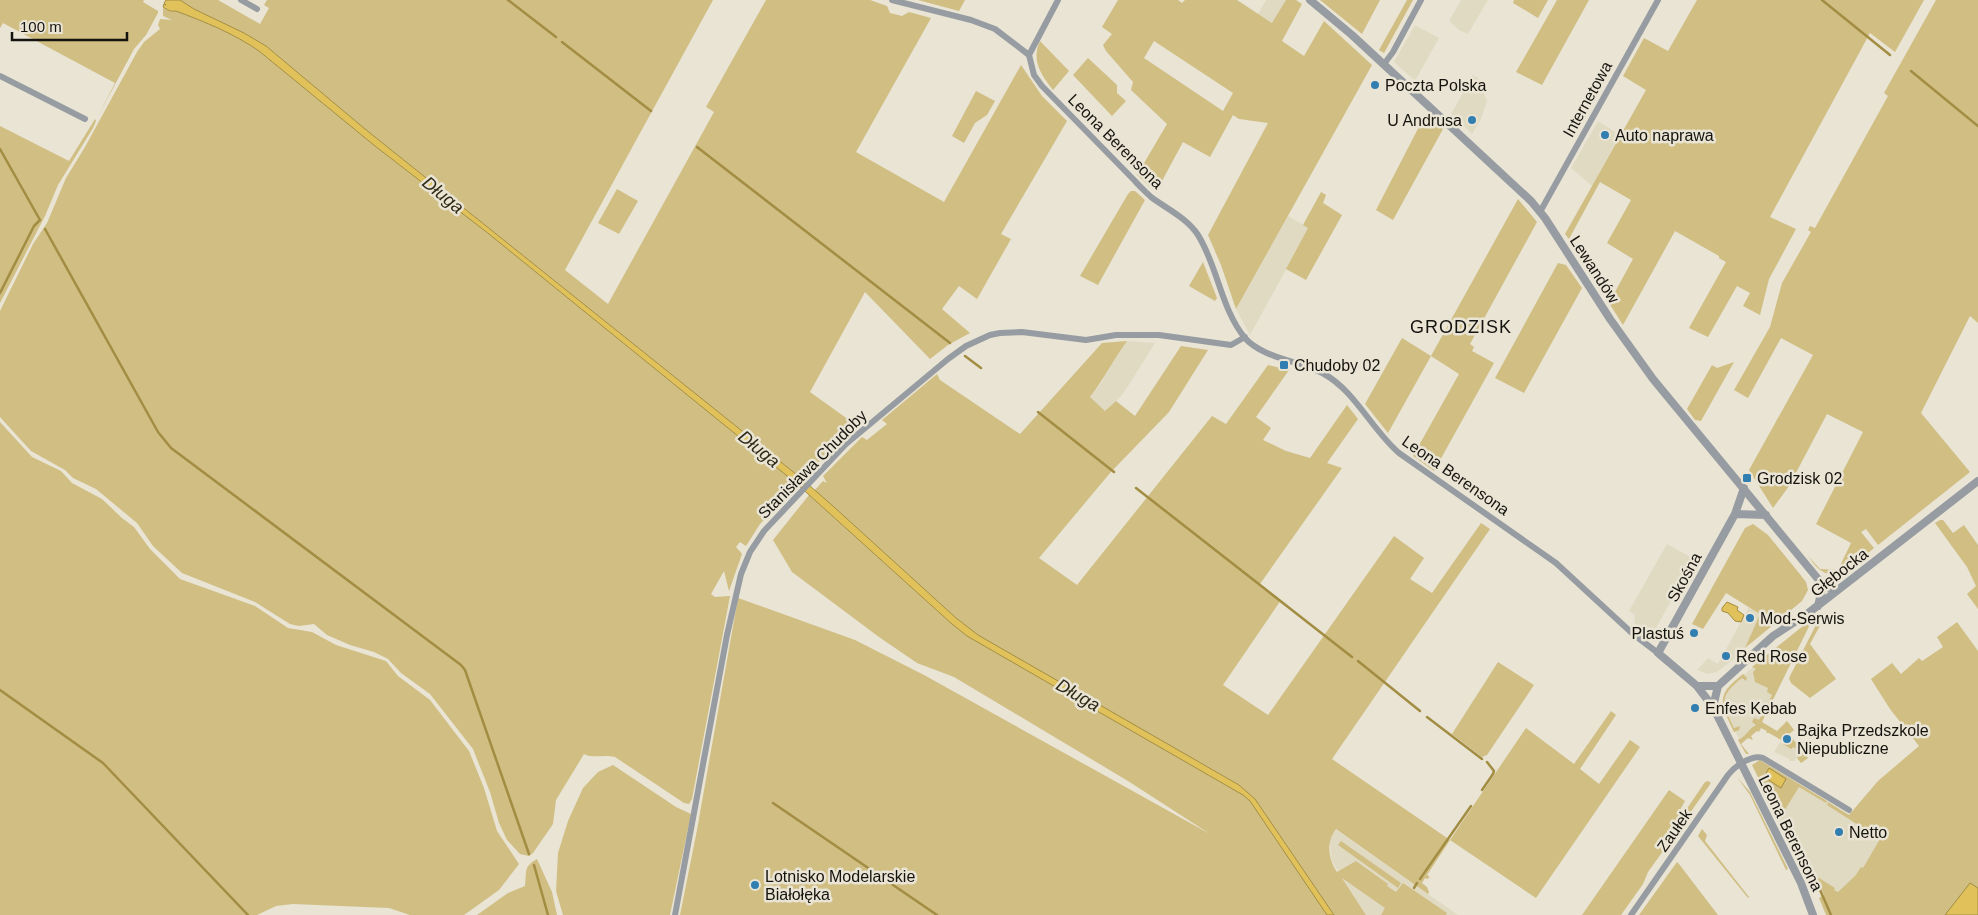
<svg xmlns="http://www.w3.org/2000/svg" width="1978" height="915" font-family="Arial,sans-serif">
  <style>
    .built { fill: #e1dac3 }
    .green { fill: #d0be83; fill-rule: evenodd }
    .water { fill: #e0c15a; stroke: #a38d43 }
    .lines { fill: none; stroke-linecap: round; stroke-linejoin: round }
    .stream { stroke: #a38d43; stroke-width: 2.5 }
    .minor { stroke: #969ca1; stroke-width: 6 }
    .tertiary { stroke: #969ca1; stroke-width: 8 }
    .poi-dot { fill: #317eb1; stroke: #e9e4d4; stroke-width: 2 }
    .labels { text-anchor: middle; stroke-width: 5; stroke-linejoin: round; paint-order: stroke }
    .poi-label { font-size: 16px; fill: #15130e; stroke: #e9e4d4; text-anchor: start }
    .street-label { font-size: 16px; fill: #15130e; stroke: #e9e4d4 }
    .water-label { font-size: 18px; font-style: italic; fill: #302a18; stroke: #e9e4d4 }
    .neighbourhood-label { font-size: 18px; letter-spacing: 1px; fill: #15130e; stroke: #e9e4d4 }
  </style>
  <rect width="100%" height="100%" fill="#e9e4d4"/>
  <path class="built" d="M1266 0H1286L1273 23 1258 14Z
    M1461 0H1488L1468 34 1459 30 1449 21Z
    M1415 25 1439 38 1415 81 1394 62Z
    M1473 75 1478 78 1487 101 1481 119 1472 134 1451 114Z
    M1598 121 1620 135 1592 186 1571 168Z
    M1288 216 1309 228 1250 335 1236 309Z
    M1127 341 1155 343 1123 394 1105 412 1090 397 1103 380 1114 358Z
    M1667 544 1694 559 1656 628 1647 630 1634 623 1635 615 1629 611Z
    M1749 607 1760 614 1745 648 1735 658 1717 672 1707 674 1697 670 1708 658 1718 664Z
    M1813 619 1762 722 1741 743 1723 706 1726 689Z
    M1787 721 1794 730 1789 734 1808 758 1801 763 1797 758H1795V761H1789V759L1774 752 1780 742 1783 744 1785 742 1776 737Z
    M1758 761 1827 801 1889 843 1838 893 1805 873 1756 773Z
    M1335 829 1458 915H1366L1331 860 1330 839Z"/>
  <path class="green" d="M0 0H144L143 2 158 11V13L146 35 134 49 97 118 115 83 3 23 0 28Z
    M180 0H218L260 24 269 8 264 5 267 0H713L565 270 608 304 714 112 706 107 766 0H870L887 6 890 13 902 16 909 12 931 18 856 152 944 202 1021 65 1042 96 1067 121 1001 234 1011 239 977 299 959 286 942 309 970 333 948 345 930 359 865 292 810 392 856 425 802 479 365 129 266 46 244 33 194 9Z
    M918 0H965L959 11Z
    M1118 0H1178L1182 3 1185 0H1237L1272 23 1286 0H1296L1302 4 1282 41 1304 56 1324 21 1372 65 1236 309 1221 265 1208 235 1268 123 1239 119 1233 115 1210 157 1183 142 1156 192 1137 175 1167 124 1131 90 1133 82 1106 51 1103 45 1112 34 1102 27ZM1154 41 1233 93 1223 111 1144 58Z
    M1320 0H1380L1362 34Z
    M1407 0H1413L1384 53 1379 50Z
    M1514 0H1548L1538 18 1513 3Z
    M1557 0H1589L1542 85 1516 72Z
    M1697 0H1924L1895 52 1870 33 1770 217 1796 229 1769 279 1760 315 1743 306 1750 293 1737 286 1708 337 1689 328 1726 262 1719 258V256L1675 231 1623 325 1609 303 1633 259 1607 243 1631 200 1600 182 1569 239 1565 234 1646 90 1623 76 1644 38 1668 51Z
    M1936 0H1978V323L1970 316 1921 413 1970 472 1878 545 1866 529 1861 532 1874 548C1861 558 1839 583 1822 571 1816 568 1812 561 1808 556L1820 569 1838 570 1851 543 1816 524 1863 432 1827 414 1789 486 1773 508 1749 470 1813 355 1781 338 1748 398 1734 390 1770 327 1782 283 1811 232 1808 230 1810 226 1815 228 1888 96 1884 93Z
    M163 8 172 12 176 11C205 22 233 33 259 51L375 146 489 234 797 484 760 524 746 546 740 542 736 547 742 554 729 591 724 571 711 594 715 597 730 596 692 799 689 804 684 803 615 757C603 754 594 759 584 754L556 800 553 824 533 853 529 856 520 854 507 840 499 823 490 792 473 749 430 694 401 673 388 659 374 652 350 645 327 635 314 624 299 626 290 624 255 602 182 573 153 546 137 523 96 489 73 478 65 470 31 451 0 417V311L33 244 47 223 66 178 85 147 137 52 144 42 160 29 158 25 160 19 172 20 163 16Z
    M1040 41 1069 71 1053 90C1041 75 1031 60 1040 41Z
    M1088 58 1117 85V93L1126 101 1112 116 1073 75Z
    M976 91 995 101 987 115 975 123 964 143 952 136Z
    M1426 115H1429L1443 129 1393 220 1376 210 1423 119Z
    M95 119 96 121 93 128 58 185 45 216 0 303V126L69 161Z
    M617 189 638 201 619 234 598 223Z
    M1131 191H1135L1145 200 1098 285 1080 276 1128 194Z
    M1321 192 1326 195 1323 203 1342 215 1306 280 1286 269 1308 228 1303 225Z
    M1518 199 1537 222 1470 344 1474 347 1472 351 1494 363 1434 471 1413 456 1459 374 1431 356 1388 433 1365 404 1402 338 1431 356Z
    M1203 262 1217 298 1215 301 1189 286Z
    M1558 263 1566 265 1582 288 1524 393 1495 378Z
    M1127 341C1113 360 1104 379 1090 397L1105 411 1116 401 1135 416 1181 346 1208 350 1169 412 1110 473 1039 558 1077 585 1212 416 1226 424 1268 365 1289 370 1256 417 1271 428 1263 440 1286 451 1310 458 1347 405 1358 419 1327 463 1342 468 1260 584 1281 600 1223 685 1268 715 1394 536 1424 558 1410 579 1432 593 1481 523 1490 529 1332 759 1450 840 1526 728 1574 764 1611 711 1616 715 1580 769 1599 784 1630 740 1640 747 1536 898 1450 840 1427 875 1430 877 1427 879 1425 878 1422 883 1427 887 1429 892 1428 894 1336 829C1326 842 1328 859 1337 872L1356 861 1388 884 1387 886 1396 892 1403 883 1447 913 1446 915H1381L1385 908 1342 878 1366 915H1334L1255 799 1239 785 1224 776 1065 686 978 635 956 618 834 507 814 491 823 481 827 483 823 476 862 437 867 440 887 424 882 420 937 374 940 380 1020 434 1102 343Z
    M1734 362 1701 421 1695 420 1687 409 1712 365 1717 368Z
    M0 422 32 457 61 471 72 483 102 499 122 518 134 527 150 549 180 579 255 606 288 628 312 632 336 645 386 661 398 676 430 700 469 751 484 788 497 831 519 864 499 890 464 915H410L389 908 293 904 276 906 257 915H0Z
    M809 495 952 624 967 636 1243 795 1250 801 1327 915H680L697 830 738 598 855 640 924 675 1210 834 1128 781 954 677 917 663 879 637 792 572 773 540Z
    M1940 520H1943L1953 533 1964 525 1978 545V609L1967 594 1976 586 1967 567 1935 523Z
    M1753 524 1768 535 1799 573 1806 582 1808 590 1802 601 1745 648 1760 614 1726 593 1703 629 1692 624 1745 528Z
    M1813 618 1762 722 1777 731 1787 721 1794 730 1789 734 1808 758 1801 763 1797 758 1801 755 1794 747 1791 749 1783 744 1785 742 1769 733H1766L1767 731 1761 728 1759 732 1757 731 1751 736 1753 740 1748 738 1741 744 1749 754H1746L1738 740C1747 736 1748 729 1756 725L1752 722 1754 718 1759 720 1772 695 1767 692 1768 688 1755 682 1753 672 1756 669 1752 667Z
    M1819 619 1822 622 1810 644 1836 679 1810 698 1791 683 1789 678Z
    M1957 622 1978 651V915H1826L1819 898 1824 895 1822 890 1816 892 1800 861 1806 859 1809 864 1806 870 1835 888 1834 890 1838 892 1856 875 1861 867 1863 868 1880 839 1827 805 1828 802 1849 815 1878 781 1919 746 1890 709 1871 679 1892 663 1901 674 1919 658 1922 661 1943 647 1937 637Z
    M1498 662 1534 685 1487 755 1482 757 1452 734Z
    M1743 674 1747 678 1746 681 1742 678C1718 697 1722 703 1734 728L1740 726 1739 730 1734 732C1720 703 1715 696 1743 674Z
    M1760 760 1827 801 1826 803 1799 787 1783 813 1784 817 1779 819 1789 840 1752 765Z
    M613 765 676 807 691 814 670 915H563L556 891 558 853 568 821 583 788 598 772Z
    M1737 777 1750 792 1788 869 1786 870 1750 795Z
    M1708 781 1711 783 1685 820 1686 810 1705 782Z
    M1669 790 1685 801 1680 810 1681 826 1648 872 1643 884 1621 915H1582Z
    M1702 829 1707 835 1705 841 1749 897 1748 898 1698 836Z
    M1341 841 1401 883 1398 888 1338 845Z
    M537 859 552 892 557 915H477L508 893 525 886C527 871 523 867 537 859Z
    M1677 862 1679 864 1718 915H1639Z"/>
  <path class="water" d="M166 0H180L194 9 244 33 266 46 365 129 802 479 834 507 956 618 978 635 1239 785 1255 799 1334 915H1327L1250 801 1243 795 967 636 952 624 797 484 489 234 375 146 259 51C233 33 205 22 176 11 170 12 168 10 163 7L164 4 166 5 164 3Z
    M1727 602 1738 607 1737 610 1744 615 1741 622 1735 621 1728 613 1722 611V608Z
    M1769 768 1786 779 1781 788 1764 777Z
    M1970 883 1978 888V915H1945Z"/>
  <g class="lines">
    <path class="stream" d="M508 0 556 37
      M1822 0 1890 55
      M562 42 651 111
      M1911 71 1978 126
      M697 147 950 343
      M0 149 40 220
      M45 229 158 432 171 448 461 665 465 670 529 854
      M0 293 34 226 40 220
      M965 356 981 368
      M1038 412 1114 472
      M1136 488 1352 657
      M1358 661 1420 711
      M0 690 103 763 248 915
      M1427 717 1482 759
      M1482 790 1493 774 1494 771 1487 762
      M773 803 937 915
      M534 865 548 915
      M1420 879 1471 806
      M1817 883 1831 915
      M1414 888 1417 883"/>
    <path class="minor" d="M241 0 257 9
      M892 0 971 20 995 29 1029 55 1034 75 1042 86 1135 181C1140 187 1146 192 1151 197 1167 209 1187 218 1198 235 1218 267 1221 309 1245 338 1262 358 1301 361 1324 374 1354 390 1373 431 1399 453L1556 563 1633 634 1658 653
      M1029 55 1058 0
      M1384 64 1393 52 1421 0
      M0 76 85 119
      M1540 212 1658 0
      M675 915 727 635 741 574 750 552 764 531 846 444 948 359 966 346 990 335 1000 333 1022 332 1086 340 1116 335H1159L1231 345 1245 337
      M1631 915 1728 775C1735 766 1752 754 1763 758L1849 810"/>
    <path class="tertiary" d="M1310 0 1352 35 1531 201 1545 218 1610 319 1653 379 1823 585 1836 591
      M1744 488 1735 514 1658 653 1697 686 1713 707 1801 883 1813 915
      M1735 514 1766 515
      M1818 606 1823 585
      M1697 686H1718
      M1718 686 1773 636 1807 614 1978 481
      M1713 707 1718 686"/>
  </g>
  <g class="poi-dot">
    <circle cx="1375" cy="85" r="5"/>
    <circle cx="1472" cy="120" r="5"/>
    <circle cx="1605" cy="135" r="5"/>
    <rect x="1279" y="360" width="10" height="10" rx="2.5"/>
    <rect x="1742" y="473" width="10" height="10" rx="2.5"/>
    <circle cx="1750" cy="618" r="5"/>
    <circle cx="1694" cy="633" r="5"/>
    <circle cx="1726" cy="656" r="5"/>
    <circle cx="1695" cy="708" r="5"/>
    <circle cx="1787" cy="739" r="5"/>
    <circle cx="1839" cy="832" r="5"/>
    <circle cx="755" cy="885" r="5"/>
  </g>
  <g class="labels">
    <g class="poi-label">
      <text x="1385" y="91">Poczta Polska</text>
      <text x="1462" y="126" text-anchor="end">U Andrusa</text>
      <text x="1615" y="141">Auto naprawa</text>
      <text x="1294" y="371">Chudoby 02</text>
      <text x="1757" y="484">Grodzisk 02</text>
      <text x="1760" y="624">Mod-Serwis</text>
      <text x="1684" y="639" text-anchor="end">Plastuś</text>
      <text x="1736" y="662">Red Rose</text>
      <text x="1705" y="714">Enfes Kebab</text>
      <text x="1797" y="736">Bajka Przedszkole<tspan x="1797" dy="18">Niepubliczne</tspan></text>
      <text x="1849" y="838">Netto</text>
      <text x="765" y="882">Lotnisko Modelarskie<tspan x="765" dy="18">Białołęka</tspan></text>
    </g>
    <g class="street-label">
      <text transform="translate(1587 99) rotate(-61)" y="6">Internetowa</text>
      <text transform="translate(1116 141) rotate(45)" y="6">Leona Berensona</text>
      <text transform="translate(1595 269) rotate(57)" y="6">Lewandów</text>
      <text transform="translate(812 464) rotate(-45)" y="6">Stanisława Chudoby</text>
      <text transform="translate(1456 475) rotate(35)" y="6">Leona Berensona</text>
      <text transform="translate(1839 572) rotate(-38)" y="6">Głębocka</text>
      <text transform="translate(1684 577) rotate(-61)" y="6">Skośna</text>
      <text transform="translate(1674 830) rotate(-55)" y="6">Zaułek</text>
      <text transform="translate(1791 833) rotate(64)" y="6">Leona Berensona</text>
    </g>
    <g class="water-label">
      <text transform="translate(443 195) rotate(39)" y="6">Długa</text>
      <text transform="translate(759 449) rotate(39)" y="6">Długa</text>
      <text transform="translate(1078 695) rotate(30)" y="6">Długa</text>
    </g>
    <g class="neighbourhood-label">
      <text x="1461" y="333">GRODZISK</text>
    </g>
  </g>
  <path d="M12 32v8h115v-8" fill="none" stroke="#15130e" stroke-width="2.5"/>
  <text x="20" y="32" font-size="15" fill="#15130e" stroke="#e9e4d4" stroke-width="4" paint-order="stroke">100 m</text>
</svg>
